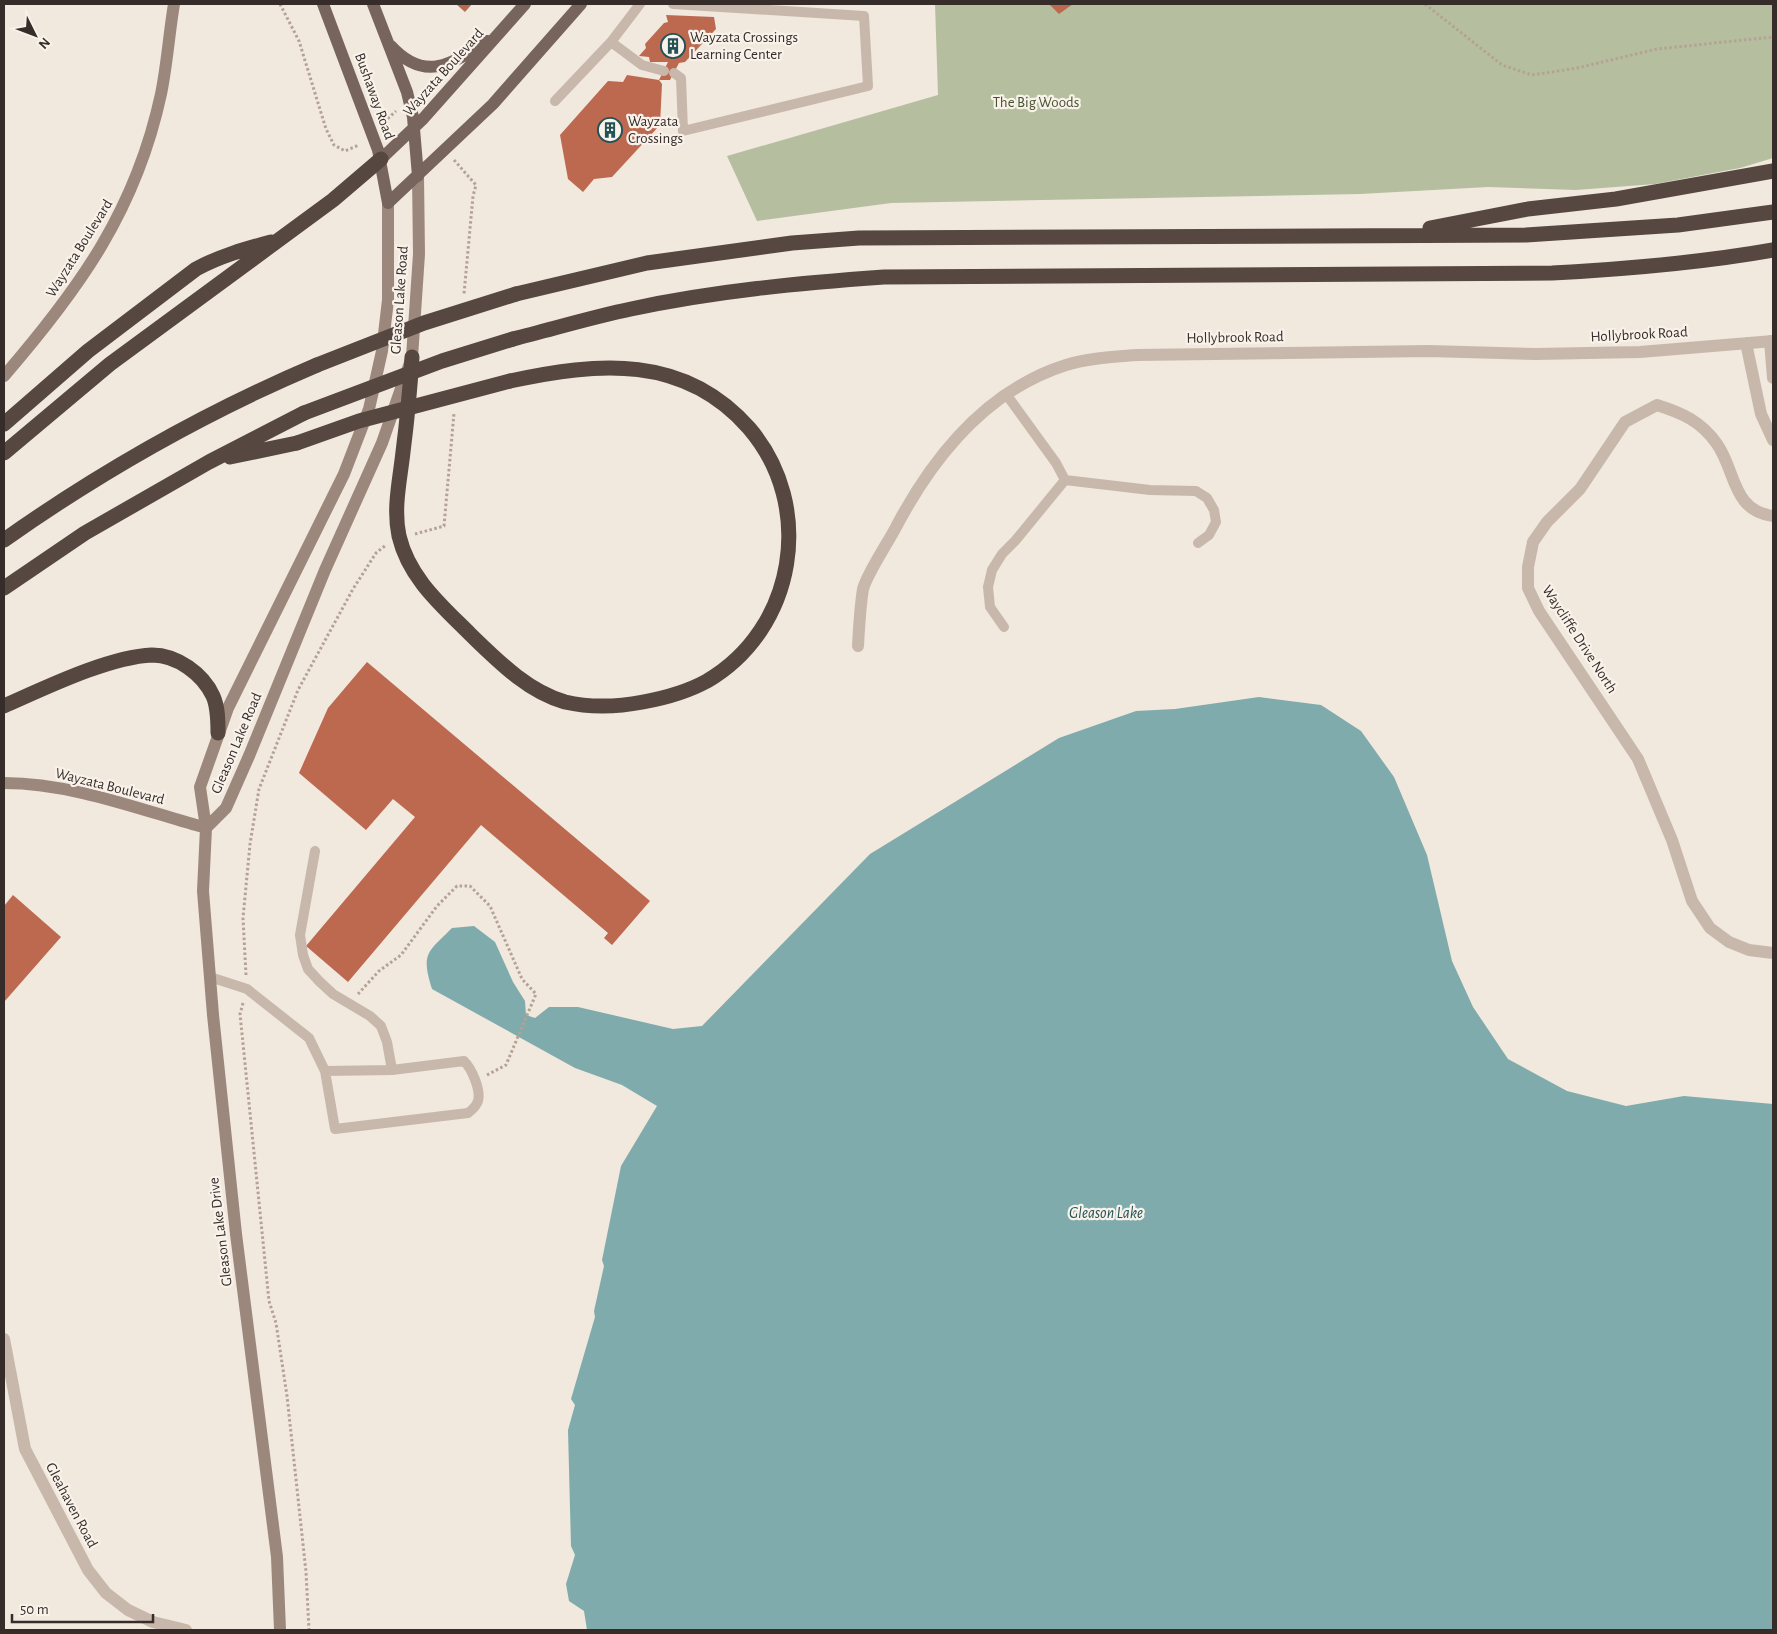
<svg xmlns="http://www.w3.org/2000/svg" width="1777" height="1634" font-family="'Alegreya Sans',sans-serif">
  <style>
    .green { fill: #b5bf9f }
    .water { fill: #7fabac }
    .building { fill: #bd6950 }
    .lines { fill: none; stroke-linecap: round; stroke-linejoin: round }
    .path { stroke: #b4a295; stroke-width: 3; stroke-dasharray: 2.5 2.5; stroke-linecap: butt }
    .lane { stroke: #c8b8ab; stroke-width: 10 }
    .street { stroke: #c8b8ab; stroke-width: 12 }
    .secondary { stroke: #9c877c; stroke-width: 12 }
    .primary { stroke: #77645c; stroke-width: 12 }
    .highway { stroke: #564741; stroke-width: 15 }
    .highway-bridge { stroke: #564741; stroke-width: 15 }
    .labels { text-anchor: middle; stroke-width: 4.5; stroke-linejoin: round; paint-order: stroke }
    .poi-label { font-size: 15px; fill: #362d2a; stroke: #f9f2ea; text-anchor: start }
    .street-label { font-size: 15px; fill: #362d2a; stroke: #f9f2ea }
    .park-label { font-size: 15px; fill: #46532f; stroke: #f9f2ea }
    .water-label { font-size: 16px; font-style: italic; fill: #225255; stroke: #f9f2ea }
  </style>
  <rect width="100%" height="100%" fill="#f1e8de"/>
  <path class="green" d="M935 4H1773V158L1740 168 1655 184 1576 190 1488 187 1360 194 891 203 757 221 727 156 938 95Z"/>
  <path class="water" d="M1259 697 1321 705 1361 731 1394 777 1427 855 1452 961 1473 1007 1508 1059 1567 1091 1626 1106 1684 1096 1773 1104V1630H587L584 1611 569 1601 566 1584 575 1555 571 1546 568 1430 575 1405 571 1399 595 1317 594 1311 604 1266 602 1260 621 1166 657 1106 622 1085 575 1068 432 989C421 953 427 953 452 928L474 926 495 942 513 982 525 1001 526 1015 535 1018 549 1007H578L673 1029 702 1026 870 854 1059 738 1136 711 1175 709Z"/>
  <path class="building" d="M456 4H472L465 12Z
    M1049 4H1073L1059 14Z
    M666 15 714 17 716 29 685 62 679 63 670 80H659L668 62H650L649 57 639 56 646 48 645 44 664 23 668 22Z
    M627 75 659 80 662 84 660 125 612 177 594 179 583 192 568 179 560 135 608 81 623 82Z
    M367 662 650 901 612 945 604 938 608 933 481 825 348 982 306 946 415 817 393 799 366 830 299 773 328 708Z
    M13 895 61 937 4 1002V906Z"/>
  <g class="lines">
    <path class="path" d="M280 4 299 41 326 129 334 145 345 151 359 145
      M1425 4 1502 65 1532 75 1577 68 1657 49 1773 37
      M384 122 396 111
      M454 160 476 185 473 196 464 294
      M415 534 444 526 454 413
      M246 975 243 918 250 844 259 789 298 690 353 589 376 553 386 545
      M358 994 379 971 401 955 437 906 457 886H470L490 906 522 979 536 994 506 1065 487 1075
      M243 1003 240 1014 269 1301 276 1323 287 1396 306 1572 309 1630"/>
    <path class="lane" d="M673 4 864 16 868 86 683 131 681 78 674 73
      M611 42 642 65 664 71
      M555 101 611 42 640 4
      M1006 394 1056 463 1065 480
      M1004 627 990 607 988 587 992 570 1002 554 1015 541 1065 480 1150 490 1196 491 1207 498 1214 510 1216 522 1209 535 1198 543
      M315 851 300 935 303 955 308 969 319 981 333 994 370 1016 381 1026 387 1042 392 1070
      M210 977 247 989 309 1038 325 1071 392 1070 464 1061C472 1069 481 1090 478 1101 476 1107 472 1110 468 1113L335 1129 325 1071"/>
    <path class="street" d="M1770 341 1773 378
      M1746 343 1761 414 1773 440
      M1773 516C1732 511 1736 471 1717 444 1701 421 1682 413 1657 405L1625 422 1580 489 1547 522 1533 542 1528 567V588L1539 611 1638 759 1672 840 1692 901 1710 928 1729 942 1749 950 1773 953
      M858 646C859 627 860 608 863 589 867 574 887 544 895 529 932 458 987 390 1066 365 1089 358 1113 357 1137 355L1429 351 1536 354 1640 352 1773 341
      M4 1339 25 1449 88 1570 106 1593 128 1610 153 1622 186 1630"/>
    <path class="secondary" d="M4 376C80 288 136 210 161 94 167 65 169 34 174 4
      M4 783C72 783 141 810 206 828
      M206 828 226 808 249 756 325 570 382 443 412 357 419 254 418 176
      M280 1630 277 1557 236 1234 213 1015 203 891 206 828 200 787 228 708 344 474 369 409 382 351 388 300V203"/>
    <path class="primary" d="M323 4 378 150 388 203
      M373 4 407 92 413 117 418 176
      M391 46C425 83 452 64 487 41
      M381 159 422 120 525 4
      M388 203 493 104 581 4"/>
    <path class="highway" d="M1430 228 1528 209 1616 199 1773 171
      M516 294 647 263 792 243 859 238 1526 235 1678 225 1773 212
      M513 339C553 329 592 317 631 309 714 291 800 283 884 277L1552 273C1626 269 1700 263 1773 250
      M412 357C410 389 407 421 403 452 400 480 393 508 399 536 409 578 441 605 470 634 498 661 527 691 565 702 591 708 617 707 643 702 665 698 687 692 707 681 796 629 816 506 749 428 684 354 598 362 510 381
      M4 424 88 351 196 269C220 256 245 249 271 242
      M4 453 110 364 333 200 381 159
      M230 457 297 443
      M4 540C102 471 206 412 317 365
      M4 588 85 533 209 462 304 413
      M4 706C45 688 108 657 152 655 177 655 203 674 213 696 218 707 218 721 218 733"/>
    <path class="highway-bridge" d="M317 365 424 323 516 294
      M304 413 442 361 513 339
      M297 443 359 421 510 381"/>
  </g>
  <defs>
    <symbol id="building-ring" viewBox="-11 -11 22 22"><circle r="9.5" fill="#f9f2ea" stroke="#225255" stroke-width="1.5"/><path d="M-4-6H4V6H1V3H-1V6H-4ZM-2.5-4.3h1.7v1.8h-1.7ZM.8-4.3h1.7v1.8H.8ZM-2.5-1h1.7V.8h-1.7ZM.8-1h1.7V.8H.8Z" fill="#225255"/></symbol>
  </defs>
  <g fill-rule="evenodd">
    <use href="#building-ring" x="659" y="32" width="28" height="28"/>
    <use href="#building-ring" x="596" y="116" width="28" height="28"/>
  </g>
  <g class="labels">
    <g class="poi-label">
      <text x="690" y="42">Wayzata Crossings<tspan x="690" dy="17">Learning Center</tspan></text>
      <text x="628" y="126">Wayzata<tspan x="628" dy="17">Crossings</tspan></text>
    </g>
    <g class="street-label">
      <text transform="translate(443 72) rotate(-48)" y="5">Wayzata Boulevard</text>
      <text transform="translate(375 96) rotate(70)" y="5">Bushaway Road</text>
      <text transform="translate(79 248) rotate(-58)" y="5">Wayzata Boulevard</text>
      <text transform="translate(399 300) rotate(-86)" y="5">Gleason Lake Road</text>
      <text transform="translate(1639 334) rotate(-3)" y="5">Hollybrook Road</text>
      <text transform="translate(1235 337) rotate(-1)" y="5">Hollybrook Road</text>
      <text transform="translate(1580 639) rotate(57)" y="5">Waycliffe Drive North</text>
      <text transform="translate(236 743) rotate(-67)" y="5">Gleason Lake Road</text>
      <text transform="translate(110 786) rotate(14)" y="5">Wayzata Boulevard</text>
      <text transform="translate(220 1232) rotate(-97)" y="5">Gleason Lake Drive</text>
      <text transform="translate(72 1505) rotate(62)" y="5">Gleahaven Road</text>
    </g>
    <g class="park-label">
      <text x="1036" y="107">The Big Woods</text>
    </g>
    <g class="water-label">
      <text x="1106" y="1218">Gleason Lake</text>
    </g>
  </g>
  <rect width="1777" height="1634" fill="none" stroke="#362d2a" stroke-width="10"/>
  <g transform="translate(35 35) rotate(132)" stroke="#f9f2ea" stroke-width="4" paint-order="stroke">
  <path d="M0-4L9 19L0 12L-9 19Z" fill="#362d2a"/>
  <text y="-8" font-size="14" font-weight="bold" text-anchor="middle" fill="#362d2a">N</text>
  </g>
  <path d="M12 1614v8h141v-8" fill="none" stroke="#362d2a" stroke-width="2.5"/>
  <text x="20" y="1614" font-size="15" fill="#362d2a" stroke="#f9f2ea" stroke-width="4" paint-order="stroke">50 m</text>
</svg>
